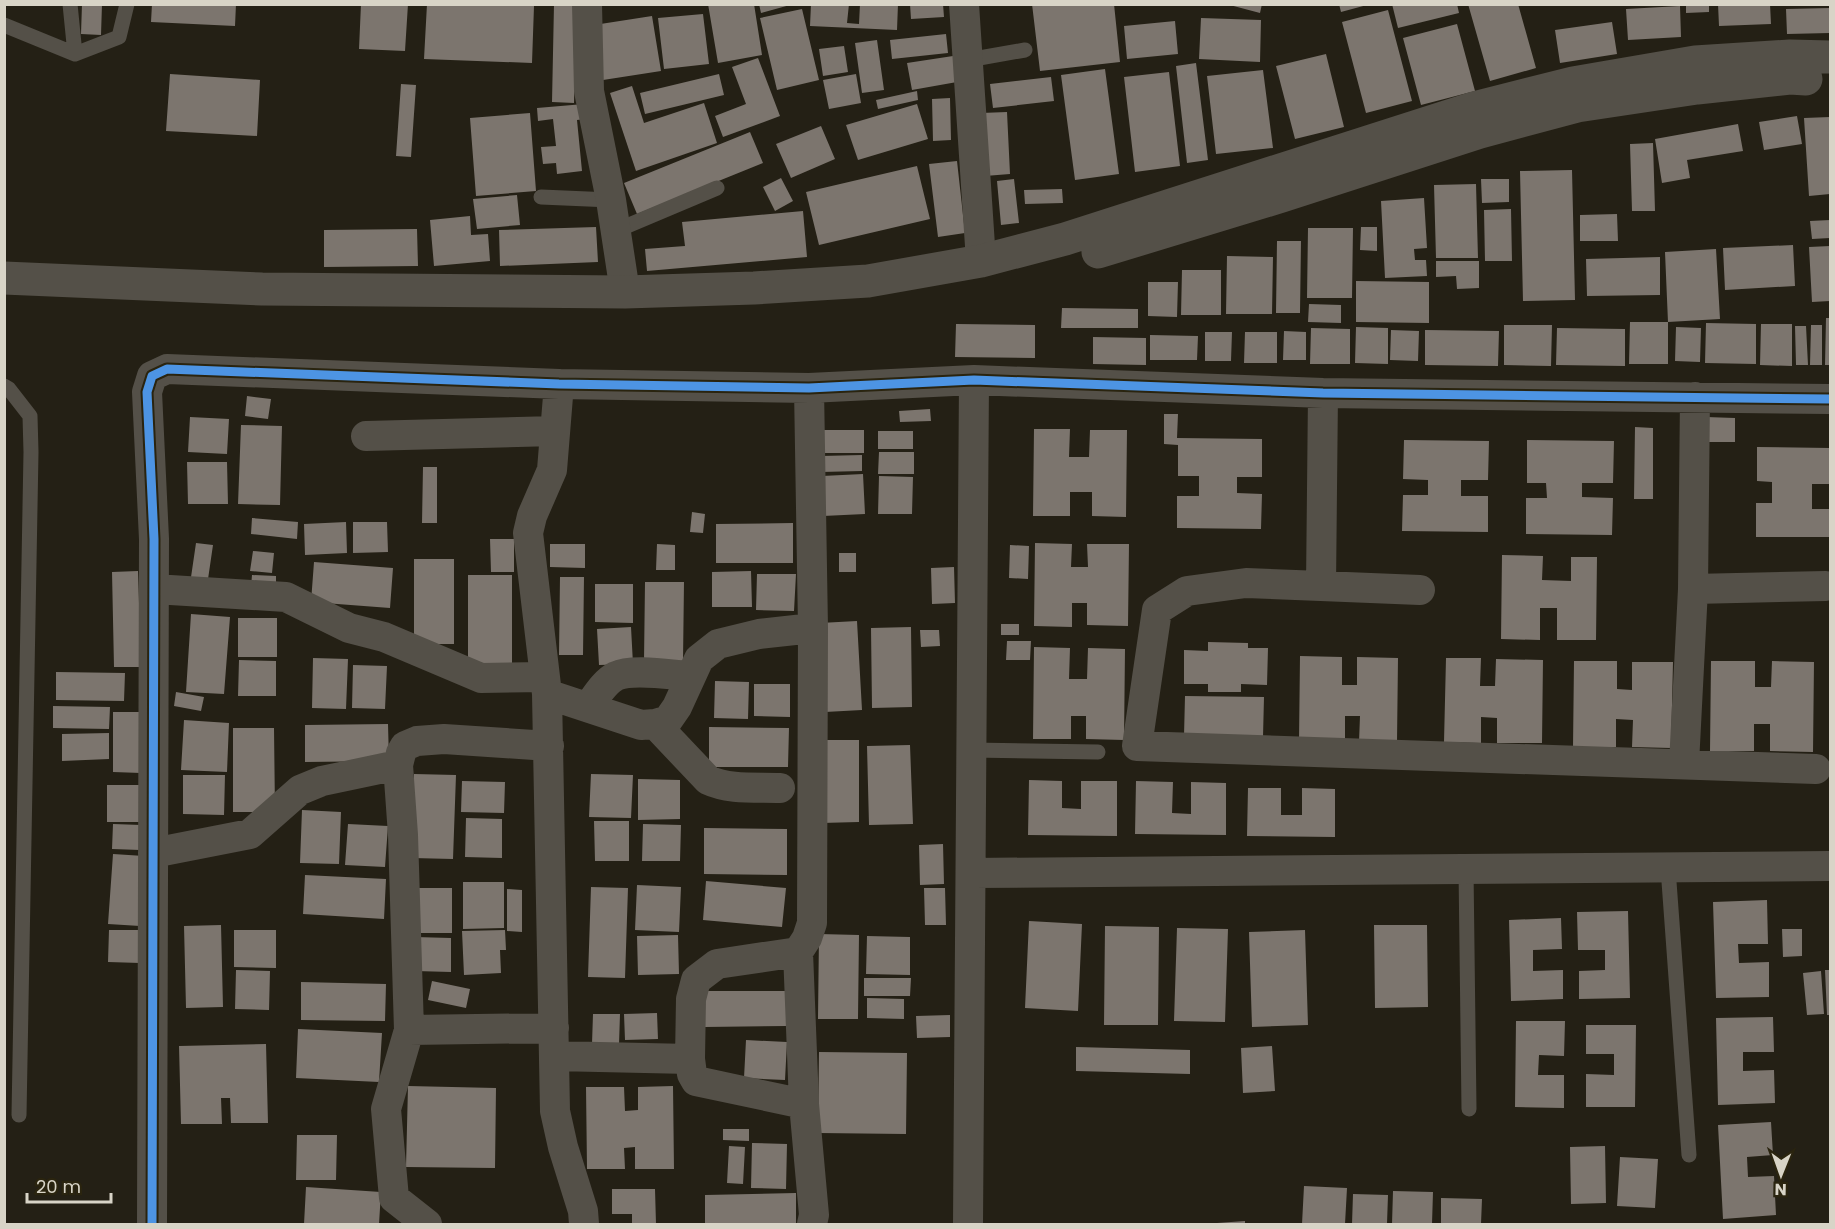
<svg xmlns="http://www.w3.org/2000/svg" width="1835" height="1229" font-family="Poppins,sans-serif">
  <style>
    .building { fill: #7c756e }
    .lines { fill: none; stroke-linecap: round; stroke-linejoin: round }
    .lane { stroke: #545048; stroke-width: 15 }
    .street { stroke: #545048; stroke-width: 30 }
    .secondary { stroke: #545048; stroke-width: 33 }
    .cycleway-casing { stroke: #2a240f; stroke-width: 13 }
    .cycleway { stroke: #4d94e3; stroke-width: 9 }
  </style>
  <rect width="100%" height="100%" fill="#242015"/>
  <path class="building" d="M82 4H102L101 35 81 34Z
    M152 4H236L235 26 151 22Z
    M361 4H408L405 51 359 49Z
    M427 4 534 6 532 63 424 59Z
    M554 4H576L574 103 552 102Z
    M708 4H754L762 55 718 63Z
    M759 4H790V5L761 13Z
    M811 4H849L847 23 859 24 860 4H898L897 30 810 26Z
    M910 4H943L944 17 911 19Z
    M1032 4H1114L1120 62 1040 71Z
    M1226 4H1262L1260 13Z
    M1339 4H1367V5L1341 12Z
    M1392 4H1457L1459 13 1398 28Z
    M1468 4H1518L1536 68 1490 81Z
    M1686 4H1709V12L1686 13Z
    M1718 4H1770L1771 24 1719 26Z
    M1680 6 1681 37 1628 40 1626 9Z
    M1830 8V33L1787 34 1786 9Z
    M802 9 819 80 777 90 760 18Z
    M1388 10 1412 101 1366 113 1342 22Z
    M703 14 709 64 664 69 658 18Z
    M652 16 661 71 603 80 594 25Z
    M1201 18 1261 20 1260 62 1199 59Z
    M1175 21 1178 54 1127 59 1124 26Z
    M1612 22 1617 54 1560 63 1555 30Z
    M1457 24 1475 91 1421 105 1403 38Z
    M946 34 948 53 892 59 890 40Z
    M877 40 884 90 862 93 855 43Z
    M844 46 848 72 823 76 819 49Z
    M1326 54 1344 127 1295 139 1276 66Z
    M953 56 957 82 912 90 907 63Z
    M758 58 780 116 723 137 715 116 746 104 732 67Z
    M1196 63 1208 160 1187 163 1176 66Z
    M1105 69 1119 174 1075 180 1061 75Z
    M1263 70 1273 148 1216 154 1207 76Z
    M1169 72 1180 166 1135 172 1124 77Z
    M170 74 260 80 257 136 166 131Z
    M719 74 724 95 645 114 640 93Z
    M856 74 861 103 829 109 823 80Z
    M1051 77 1054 101 993 108 990 84Z
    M401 84 416 85 411 157 396 156Z
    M632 86 644 123 704 103 717 143 636 171 610 93Z
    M917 91 918 100 878 109 876 100Z
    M950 98 951 140 933 141 932 99Z
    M584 104 585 119 577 120 582 171 557 174 556 163 543 164 541 147 556 146 553 119 538 121 537 108Z
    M917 104 928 139 858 160 846 125Z
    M1007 112 1010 174 985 176 981 113Z
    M530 113 536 191 476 196 470 118Z
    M1797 116 1802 144 1764 150 1759 122Z
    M1830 117V194L1809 196 1804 118Z
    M1738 124 1743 151 1687 160 1690 178 1662 183 1655 139Z
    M821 126 835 159 791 178 776 144Z
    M750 132 763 163 637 214 624 183Z
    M1653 143 1655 211H1632L1630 144Z
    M957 161 965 233 938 237 929 164Z
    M917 166 930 219 819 245 806 192Z
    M1572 170 1575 300 1523 301 1520 171Z
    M781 178 793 201 775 211 763 187Z
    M1014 179 1019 223 1001 225 997 181Z
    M1481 179H1509V202L1482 203Z
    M1476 184 1478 258H1436L1434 185Z
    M1062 189 1063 203 1025 204 1024 190Z
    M517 195 520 225 477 229 473 199Z
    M1424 198 1427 248 1414 249 1415 260H1426L1427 276 1385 278 1381 201Z
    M1511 209 1512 261H1485L1484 210Z
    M803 211 807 257 647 271 645 249 685 246 682 222Z
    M1617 214 1618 241H1580V215Z
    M470 216 471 235 488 234 490 261 434 266 430 220Z
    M1830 220V238L1812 239 1810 221Z
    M596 227 598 262 500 266 499 230Z
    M1361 227H1377V251L1360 250Z
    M1308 228H1353L1352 298H1307Z
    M417 229 418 266 324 267V230Z
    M1277 241H1301L1300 313H1276Z
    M1793 245 1795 286 1725 290 1723 248Z
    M1830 246V301L1812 302 1809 247Z
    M1716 249 1720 319 1668 322V364H1629L1630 322H1668L1665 252Z
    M1227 256 1273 257 1272 314H1226Z
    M1660 257V295L1587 296 1586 259Z
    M1436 261H1479V288L1457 289 1456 276 1436 277Z
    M1182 270H1221V315H1181Z
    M1356 281 1429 282V323L1356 322Z
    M1148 282H1178L1177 317 1148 316Z
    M1309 304 1341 305V323L1308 322Z
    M1062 308 1138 309V328H1061Z
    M1826 318H1830V365H1825Z
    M1706 323 1756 324V364L1705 363Z
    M956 324 1035 325V358L955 357Z
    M1761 324H1792V366L1760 365Z
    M1504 325H1552L1551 366 1504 365Z
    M1811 325H1822V365H1810Z
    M1795 326H1806L1808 365H1796Z
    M1356 327 1388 328V364L1355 363Z
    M1676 327 1701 328 1700 362 1675 361Z
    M1311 328 1350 329V364H1310Z
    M1557 328 1625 329V366L1556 365Z
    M1391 330 1419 331 1418 361 1390 360Z
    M1425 330 1499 331 1498 366 1425 365Z
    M1284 331 1306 332V360H1283Z
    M1205 332H1232L1231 361H1205Z
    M1245 332H1277V363H1244Z
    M1150 335 1198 336 1197 360H1150Z
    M1093 337 1146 338V365L1093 364Z
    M247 396 271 399 268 419 245 416Z
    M930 409 931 421 900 422 899 411Z
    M1164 414H1178L1177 438 1262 439V477H1237V493L1262 494 1261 529 1177 528V496H1199V476H1178V445L1164 444Z
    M190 417 229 419 227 454 188 452Z
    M1706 417 1735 418V442H1706Z
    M241 425 282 426 280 505 238 504Z
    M1635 427 1653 428V499H1634Z
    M1034 429H1070L1069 457H1089L1090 430H1127L1126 517 1092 516V492H1070V516H1033Z
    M823 430H864V453H823Z
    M878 431H913V449H878Z
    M1404 440 1489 441 1488 480H1461V496H1488V532L1402 531 1403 495H1428V480L1403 479Z
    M1527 440 1614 441 1613 483H1582V497L1613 498 1612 535 1526 534V498H1547L1546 483H1527Z
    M1757 447 1830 448V484H1812V509H1830V537H1756V503H1772V482L1757 481Z
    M879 452H914V474H878Z
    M862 455V471L821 472V456Z
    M187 462H227L228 504H188Z
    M423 467H437V523H422Z
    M863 474 865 514 823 516 822 476Z
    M879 476 913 477 912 514H878Z
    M692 512 705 514 703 533 690 532Z
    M252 518 298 522 297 539 251 534Z
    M346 522 347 553 305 555 304 524Z
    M353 522H387L388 552 353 553Z
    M793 523V563H716V524Z
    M490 539H514V572H491Z
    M196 543 213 545 207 586 190 584Z
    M1035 543 1072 544 1071 567H1088L1087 544H1129L1128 626 1087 625V603H1072V627L1034 626Z
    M550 544H585V568L550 567Z
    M657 544 675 545V570H656Z
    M1010 545 1029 546 1028 579 1009 578Z
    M253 551 274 553 272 573 250 571Z
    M839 553H856V572H839Z
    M1502 555 1543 556 1542 580 1571 581V557H1597L1596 640H1557V608H1540V640L1501 639Z
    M414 559H454V644H414Z
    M314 562 393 568 390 608 311 602Z
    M954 567 955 603 932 604 931 568Z
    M138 571 141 667H114L112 572Z
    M751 571 752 607H712V572Z
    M757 574H796L794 611 756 610Z
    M252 575 276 576V588L251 587Z
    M468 575H512V664H468Z
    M560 577H584L583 655H559Z
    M645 582H684L683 661H644Z
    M595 584H633V623L595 622Z
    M191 614 230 617 224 694 186 692Z
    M238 618H277V657H238Z
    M857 621 862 710 825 712 820 623Z
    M1001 624H1019V635H1001Z
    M631 627 633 664 599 665 597 629Z
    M911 627 912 707 872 708 871 628Z
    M920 630H939L940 646 921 647Z
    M1007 641H1031L1030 660H1006Z
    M1208 642 1248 643V648H1268L1267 685 1241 684V692H1208V684H1184V650L1208 651Z
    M1034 647 1070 648 1069 679H1087L1088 648 1125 649 1124 740 1086 739V716H1071V739H1033Z
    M1300 656 1342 657V685H1357V657L1398 658 1397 742H1359L1360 716H1345V742L1299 741Z
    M313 658 348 659 346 709 312 708Z
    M1446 658H1481L1480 686H1495L1496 659 1543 660 1542 743H1497V718L1481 717V743L1444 742Z
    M239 660 276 661V696H238Z
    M1574 661H1617V689L1632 690V662H1673L1671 748 1632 747 1633 720 1616 719V747H1573Z
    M1711 661H1755V687H1771L1772 661 1814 662 1813 752 1770 751V724H1754V751H1710Z
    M353 665 387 666 385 709 352 708Z
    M56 672 125 673 124 701 56 700Z
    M715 681 749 682 748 719 714 718Z
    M754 684H790V717L754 716Z
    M176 692 204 697 201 711 174 706Z
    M1185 696 1264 697 1263 737 1184 736Z
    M53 706 110 707 109 729 53 728Z
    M113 712H141V773L113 772Z
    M184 720 229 723 227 772 181 770Z
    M388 724 389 761 305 762V725Z
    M709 727 789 728 788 767H709Z
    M233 728H274L275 812H233Z
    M109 733V759L62 761V734Z
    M821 740H859V822L821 823Z
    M910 745 913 824 869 825 867 746Z
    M414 774 456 775 453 859 412 858Z
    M591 774 633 775 631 818 589 817Z
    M183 775H225L224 815 183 814Z
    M638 779 680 780V819L638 820Z
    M1029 780 1062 781V808L1081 809V781H1117V836L1028 835Z
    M462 781 505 782 504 813 461 812Z
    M1136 781 1173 782 1172 813 1191 814V782L1226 783V835L1135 834Z
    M107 785H141V822H107Z
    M1248 788H1281V815H1302V788L1335 789V837L1247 836Z
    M302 810 341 812 339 864 300 863Z
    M466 818 502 819V858L465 857Z
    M594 821H629V861H595Z
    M113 824 141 825 140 850 112 849Z
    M348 824 388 826 385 867 345 865Z
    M643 824 681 825 680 861H642Z
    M704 828 787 829V875L704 874Z
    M943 844 944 884 920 885 919 845Z
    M113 854 144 856 140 926 108 924Z
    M305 875 386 879 384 919 303 914Z
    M706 881 786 888 782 927 703 920Z
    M463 882H504V928L463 929Z
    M637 885 681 887 679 932 635 930Z
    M591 887 628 888 625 978 588 977Z
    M413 888H452V933H413Z
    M924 888H945L946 925H925Z
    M507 889 522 890V932L507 931Z
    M1767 900 1768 944H1738L1739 963 1769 962V997L1716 998 1713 902Z
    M1628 911 1630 998 1579 999V971L1605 970V950H1578L1577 912Z
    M1561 918 1562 949 1533 950V971L1563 970V999L1511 1001 1509 920Z
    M1029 921 1082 924 1078 1011 1025 1008Z
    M221 925 223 1007 186 1008 184 926Z
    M1374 925H1427L1428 1007 1375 1008Z
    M1105 926 1159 927 1158 1025H1104Z
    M1177 928 1228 929 1225 1022 1174 1021Z
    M1782 929H1802V956L1783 957Z
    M109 930H141L140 963 108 962Z
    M234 930H276V968L234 967Z
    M505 930 506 950H500L501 973 464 975 462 931Z
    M1305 930 1308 1025 1252 1027 1249 932Z
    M819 934 859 935 858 1019H818Z
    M678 935 679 974 638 975 637 936Z
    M867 936 910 937V975L866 974Z
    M415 937 451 938V972L415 971Z
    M236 970 270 971 269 1010 235 1009Z
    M1825 970H1830V1015H1827Z
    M1821 971 1824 1014 1807 1015 1803 973Z
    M864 978H911L910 996H864Z
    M432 981 470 989 466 1008 428 1000Z
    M301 982 386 984 385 1021 301 1020Z
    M704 991H787V1026L704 1027Z
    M867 998 904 999V1019L867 1018Z
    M657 1013 658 1039 625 1040 624 1014Z
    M593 1014H620L619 1045 592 1044Z
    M950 1015V1037L917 1038 916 1016Z
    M1773 1017 1774 1052H1743V1071L1774 1070 1775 1103 1718 1105 1716 1018Z
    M1516 1021H1565L1564 1056 1539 1055 1538 1075H1564V1108L1515 1107Z
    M1586 1025H1636L1635 1107H1586V1074L1614 1075V1054H1586Z
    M298 1029 382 1033 379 1082 296 1078Z
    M746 1040 787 1042 785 1080 744 1078Z
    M266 1044 268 1123H231L230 1098H221L222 1124H181L179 1046Z
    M1272 1046 1275 1091 1243 1093 1241 1048Z
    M1076 1047 1190 1050V1074L1076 1071Z
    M819 1052 907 1053 906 1134 818 1133Z
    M408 1086 496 1088 495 1168 406 1167Z
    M673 1086 674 1169H635V1147L624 1148 625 1169H587L586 1087H624L625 1111 638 1110V1087Z
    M1771 1122 1773 1155 1747 1157 1748 1177 1774 1176 1776 1215 1723 1219 1718 1125Z
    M723 1129H749V1141L723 1140Z
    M297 1135H337L336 1180H296Z
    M752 1143 787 1144 786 1189 751 1188Z
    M729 1146 745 1147 743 1184 727 1183Z
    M1605 1146 1606 1203 1571 1204 1570 1147Z
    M1620 1157 1658 1159 1655 1208 1617 1206Z
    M1304 1186 1347 1188 1345 1224H1302Z
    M306 1187 381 1192 379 1224H304Z
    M612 1189H655L656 1224H632V1214H612Z
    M1393 1191 1433 1192 1432 1224H1392Z
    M796 1193V1224H705V1195Z
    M1353 1194 1388 1195 1387 1224H1352Z
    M1441 1198 1482 1199 1481 1224H1441Z
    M1245 1221V1224H1218L1217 1223Z"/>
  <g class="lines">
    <path class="lane" d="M70 4 75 54
      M4 25 75 54 119 37 127 4
      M968 60 1025 50
      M541 197 611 200
      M615 231 717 188
      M4 386 9 389 30 416 31 452 19 1115
      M971 750 1098 752
      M1668 868 1689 1155
      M1466 869 1469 1109"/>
    <path class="street" d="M587 4 589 91 611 200 625 292
      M964 4 981 261
      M559 384 552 470 532 516 528 533 547 694 555 1111 563 1147 583 1211 584 1224
      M1323 393 1321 586 1420 590
      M1695 397 1693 589 1826 586
      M366 436 555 431
      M1321 586 1246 583 1187 591 1157 610 1137 746 1816 769
      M154 589 286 597 349 628 384 637 481 678 545 677
      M547 694 641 725 655 724 668 720 677 707 699 659 718 644 759 634 813 628
      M588 707C595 698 604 682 616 676 633 668 672 675 691 676
      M655 724 708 780C729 790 757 787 780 788
      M1684 764 1693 589
      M153 853 250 834 300 790 322 781 398 765
      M972 873 1830 866
      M798 952 804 1104
      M409 1030 554 1028
      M554 1056 690 1059 691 999 696 980 717 964 798 952 807 938 812 923 813 628 809 388
      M690 1059 692 1074 696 1081 804 1104 814 1215 812 1224
      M152 1224 154 539 147 392 152 376 167 369 559 384 809 388 974 380 1323 393 1830 399
      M427 1224 394 1198 386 1109 409 1030 403 835 398 765 401 753 405 746 417 741 444 739 549 746
      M968 1224 974 380"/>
    <path class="secondary" d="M1098 252 1282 196 1480 132 1577 106 1697 88 1790 78 1806 79
      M4 278 262 289 625 292 754 288 868 281 981 261 1065 239 1474 108 1573 83 1695 62 1790 56 1830 57"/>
    <defs>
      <path id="cycleway" d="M152 1224 154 539 147 392 152 376 167 369 559 384 809 388 974 380 1323 393 1830 399"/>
    </defs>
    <use href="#cycleway" class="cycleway-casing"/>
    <use href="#cycleway" class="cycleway"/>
  </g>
  <rect width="1835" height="1229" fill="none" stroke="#d8d4c7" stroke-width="12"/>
  <g transform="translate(1781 1175) rotate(181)" stroke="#2a240f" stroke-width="4.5" paint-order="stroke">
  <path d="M0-4.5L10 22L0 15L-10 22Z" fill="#d8d4c7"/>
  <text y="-9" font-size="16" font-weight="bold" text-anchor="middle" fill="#d8d4c7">N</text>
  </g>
  <path d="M27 1193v9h84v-9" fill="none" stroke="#d8d4c7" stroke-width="3"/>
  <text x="36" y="1193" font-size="18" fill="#d8d4c7" stroke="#2a240f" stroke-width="4.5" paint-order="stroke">20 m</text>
</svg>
